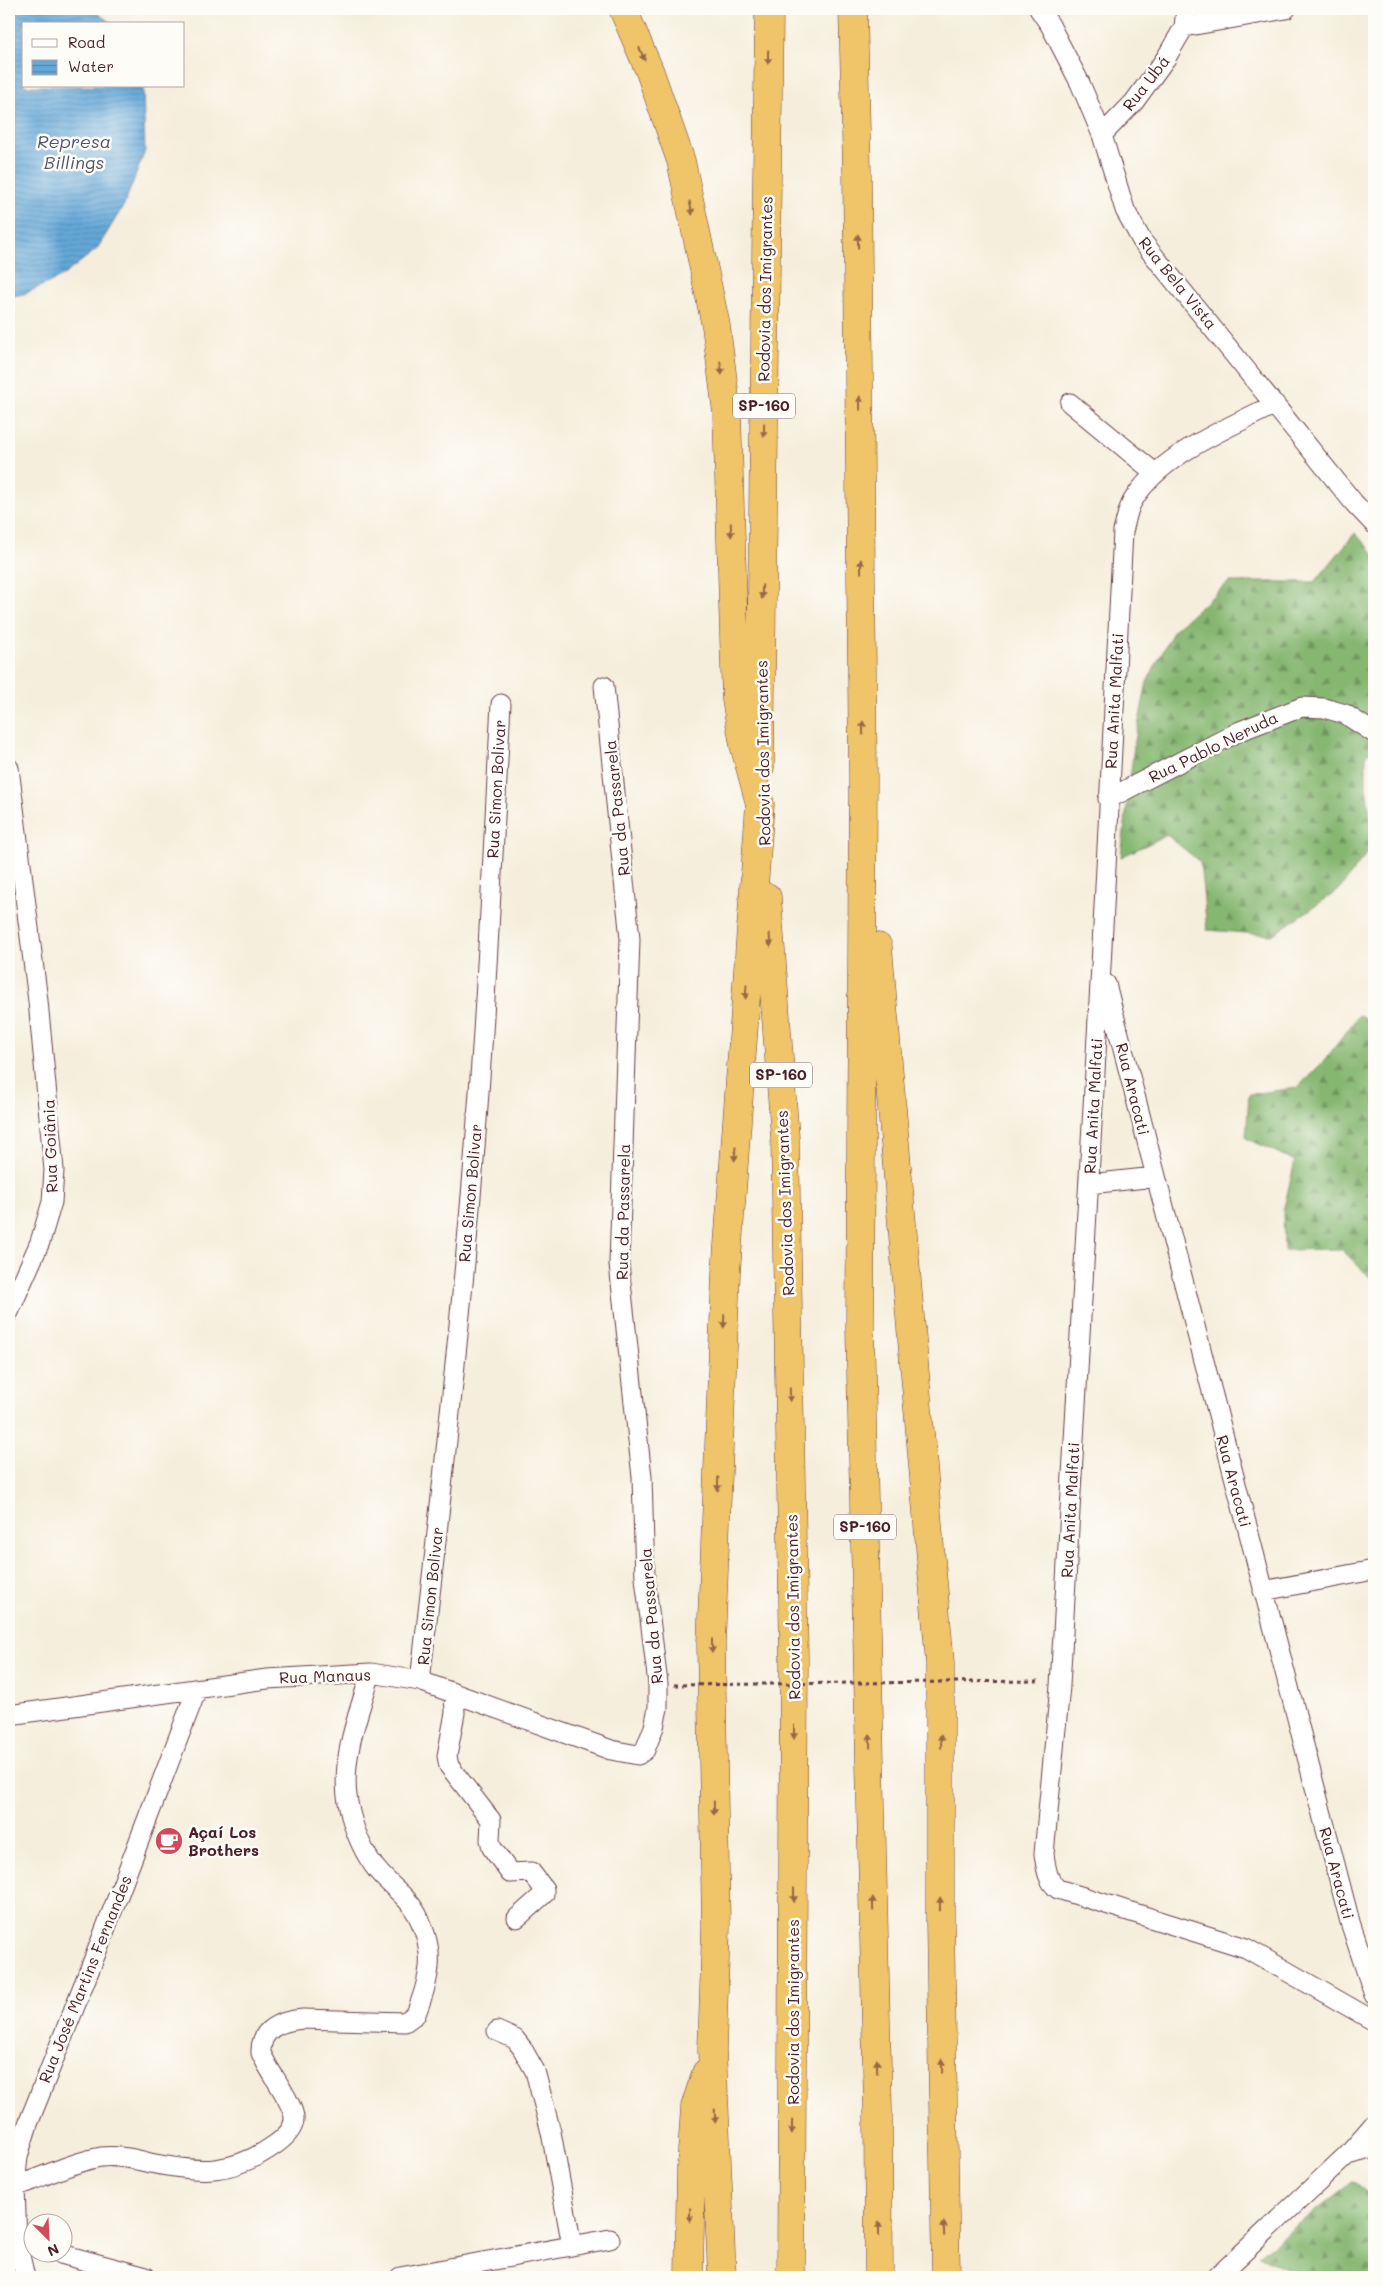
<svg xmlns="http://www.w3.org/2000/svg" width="1383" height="2286" font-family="Mali,sans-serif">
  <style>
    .forest { fill: url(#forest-firs); stroke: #686b4e }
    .water { fill: url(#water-rules); stroke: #576482 }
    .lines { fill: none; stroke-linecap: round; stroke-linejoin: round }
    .minor-casing { stroke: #643e46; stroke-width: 21 }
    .highway-casing { stroke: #643e46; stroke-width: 29 }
    .minor { stroke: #fff; stroke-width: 19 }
    .highway { stroke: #f0c469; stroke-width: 28 }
    .path-bridge { stroke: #643e46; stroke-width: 3; stroke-dasharray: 4 4; stroke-linecap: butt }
    .oneway { fill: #956947 }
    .labels { text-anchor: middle; stroke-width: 5; stroke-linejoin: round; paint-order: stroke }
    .shield { fill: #fdfcf7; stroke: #806168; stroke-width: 1 }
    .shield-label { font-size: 15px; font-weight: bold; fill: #4a1f2b }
    .street-label { font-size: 16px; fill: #4a1f2b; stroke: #fdfcf7 }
    .poi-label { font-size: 16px; font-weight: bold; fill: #4a1f2b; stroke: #fdfcf7; text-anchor: start }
    .water-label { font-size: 18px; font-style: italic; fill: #545671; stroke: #fdfcf7 }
  </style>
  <defs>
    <pattern id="forest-firs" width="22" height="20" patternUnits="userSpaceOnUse" patternTransform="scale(1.25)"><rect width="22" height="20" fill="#86b771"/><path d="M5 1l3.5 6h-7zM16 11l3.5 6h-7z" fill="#70945d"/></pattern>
    <pattern id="water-rules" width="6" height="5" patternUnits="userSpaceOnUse" patternTransform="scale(1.25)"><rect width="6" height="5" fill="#64a8d9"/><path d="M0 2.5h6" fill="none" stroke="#5488b0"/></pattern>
  </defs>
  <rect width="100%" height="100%" fill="#fdfcf7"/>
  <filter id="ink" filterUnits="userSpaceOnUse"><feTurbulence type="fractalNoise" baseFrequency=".02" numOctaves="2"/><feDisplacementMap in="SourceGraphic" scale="10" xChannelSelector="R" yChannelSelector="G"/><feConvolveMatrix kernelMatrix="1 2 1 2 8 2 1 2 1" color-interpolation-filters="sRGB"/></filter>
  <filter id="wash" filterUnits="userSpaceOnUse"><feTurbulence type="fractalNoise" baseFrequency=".0096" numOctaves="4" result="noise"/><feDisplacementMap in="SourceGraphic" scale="20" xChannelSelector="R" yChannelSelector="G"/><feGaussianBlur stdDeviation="1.12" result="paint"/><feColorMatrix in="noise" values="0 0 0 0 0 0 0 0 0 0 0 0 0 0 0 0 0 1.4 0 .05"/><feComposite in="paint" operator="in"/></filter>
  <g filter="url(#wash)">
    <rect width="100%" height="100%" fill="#f6eedc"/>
    <path class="forest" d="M1355 533 1374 554V750L1366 755V787L1374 844 1339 890 1272 935 1207 930 1200 862 1167 835 1121 857 1134 746 1147 682 1174 630 1229 582H1315Z
      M1359 1015 1374 1023V1281L1341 1249 1284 1250 1283 1212 1295 1161 1246 1138 1249 1094 1297 1088 1325 1060Z
      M1353 2181 1374 2199V2277H1307L1258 2256Z"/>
    <path class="water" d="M9 9H91L113 24H24V86H143L145 151 124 205 97 249 61 277 24 294 9 297Z"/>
  </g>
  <g filter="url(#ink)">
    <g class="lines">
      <defs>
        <path id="minor" d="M1039 9 1050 25 1080 83 1102 135 1125 210 1142 241 1354 503 1374 524
          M1184 27 1286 9
          M1102 135 1134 102 1166 58 1184 27 1186 9
          M1070 403 1155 473
          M1275 404C1227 429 1160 454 1132 502 1127 511 1126 522 1123 531L1101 966 1060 1686 1044 1854C1046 1867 1047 1881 1058 1889L1246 1948 1374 2021
          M9 768 38 1001 54 1170 52 1202 40 1242 9 1312
          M1108 799 1240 731 1302 707 1324 708 1345 714 1374 733
          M1106 984 1350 1922 1374 1995
          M1089 1184 1155 1177
          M1263 1591 1374 1570
          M420 1681C439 1519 457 1358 471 1196 485 1032 492 868 501 704
          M454 1693 455 1713 447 1756 449 1766 491 1820 490 1840 492 1848 510 1873 531 1872 544 1889V1894L517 1918
          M9 1715 267 1679 371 1673 420 1681 611 1750 638 1755 645 1750 654 1727 658 1708V1684L645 1578 642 1477 619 1264 630 939 604 686
          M497 2031 515 2039 522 2048 535 2071 551 2132 572 2246
          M1347 2155 1374 2148
          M15 2187C42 2177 73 2162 101 2157 117 2155 134 2159 150 2163 200 2173 233 2175 276 2144 284 2138 295 2129 294 2117 292 2101 268 2070 261 2053 260 2028 281 2021 303 2019L405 2022 416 2014C421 2001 426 1987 428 1974 433 1950 423 1917 406 1899 396 1888 383 1879 374 1866 360 1847 350 1820 347 1796 342 1755 359 1712 371 1673
          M61 2254 146 2277
          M25 2277 17 2242 15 2187 18 2156 28 2124 95 1956 197 1689
          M400 2277 610 2239
          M1217 2277 1347 2155 1374 2124"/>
        <path id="highway" d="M623 9 650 72 681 161 716 326 727 413 736 700 744 745 760 804 726 1273 711 1644 716 1927 712 2050 722 2277
          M853 9 857 172 863 777 860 1328 878 2110 879 2277
          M760 767 769 9
          M767 897 785 1138 794 1660 791 2277
          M878 947 940 1663V1922L946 2277
          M689 2277 691 2166 695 2107 706 2073"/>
      </defs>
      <use href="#minor" class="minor-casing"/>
      <use href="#highway" class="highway-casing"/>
      <use href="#minor" class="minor"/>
      <use href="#highway" class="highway"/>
      <path class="path-bridge" d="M674 1685 1038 1681"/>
    </g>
    <defs><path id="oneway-solid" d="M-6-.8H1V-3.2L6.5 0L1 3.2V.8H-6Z" transform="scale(1.25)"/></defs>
    <g class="oneway">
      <use href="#oneway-solid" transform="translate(642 54) rotate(67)"/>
      <use href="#oneway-solid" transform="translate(768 57) rotate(91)"/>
      <use href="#oneway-solid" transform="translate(691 208) rotate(78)"/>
      <use href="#oneway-solid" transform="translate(858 241) rotate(-91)"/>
      <use href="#oneway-solid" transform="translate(721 368) rotate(83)"/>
      <use href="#oneway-solid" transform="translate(860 403) rotate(-91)"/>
      <use href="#oneway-solid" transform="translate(764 430) rotate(91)"/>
      <use href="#oneway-solid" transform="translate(731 530) rotate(88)"/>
      <use href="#oneway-solid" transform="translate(861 566) rotate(-91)"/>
      <use href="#oneway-solid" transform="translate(762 592) rotate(91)"/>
      <use href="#oneway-solid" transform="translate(863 728) rotate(-91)"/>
      <use href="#oneway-solid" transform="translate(770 940) rotate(86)"/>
      <use href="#oneway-solid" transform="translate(746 992) rotate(94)"/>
      <use href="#oneway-solid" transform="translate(735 1154) rotate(94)"/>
      <use href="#oneway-solid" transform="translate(724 1321) rotate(92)"/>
      <use href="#oneway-solid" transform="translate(790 1395) rotate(89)"/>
      <use href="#oneway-solid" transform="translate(718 1484) rotate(92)"/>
      <use href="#oneway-solid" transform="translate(712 1646) rotate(90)"/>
      <use href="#oneway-solid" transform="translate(794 1732) rotate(90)"/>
      <use href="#oneway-solid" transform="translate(870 1741) rotate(-91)"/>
      <use href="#oneway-solid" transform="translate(941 1741) rotate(-91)"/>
      <use href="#oneway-solid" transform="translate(714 1808) rotate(89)"/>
      <use href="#oneway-solid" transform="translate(794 1895) rotate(90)"/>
      <use href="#oneway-solid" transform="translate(873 1904) rotate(-91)"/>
      <use href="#oneway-solid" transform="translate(940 1904) rotate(-89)"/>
      <use href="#oneway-solid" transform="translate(877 2066) rotate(-91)"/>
      <use href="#oneway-solid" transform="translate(942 2066) rotate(-91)"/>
      <use href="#oneway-solid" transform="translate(715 2116) rotate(88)"/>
      <use href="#oneway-solid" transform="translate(792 2127) rotate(91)"/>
      <use href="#oneway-solid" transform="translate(690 2215) rotate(91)"/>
      <use href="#oneway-solid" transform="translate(879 2229) rotate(-90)"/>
      <use href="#oneway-solid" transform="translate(944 2229) rotate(-91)"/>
    </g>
  </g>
  <defs>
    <symbol id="cafe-disc" viewBox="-11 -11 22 22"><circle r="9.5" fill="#d1495b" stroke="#fdfcf7"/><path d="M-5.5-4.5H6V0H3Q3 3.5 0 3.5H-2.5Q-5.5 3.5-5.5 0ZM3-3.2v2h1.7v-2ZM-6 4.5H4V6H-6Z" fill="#fff"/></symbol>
  </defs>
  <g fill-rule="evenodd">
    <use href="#cafe-disc" x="153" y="1825" width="32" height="32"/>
  </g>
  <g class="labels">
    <g class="shield">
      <rect x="733" y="393.5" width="62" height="25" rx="4"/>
      <rect x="750" y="1062.5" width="62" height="25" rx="4"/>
      <rect x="834" y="1514.5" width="62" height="25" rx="4"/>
    </g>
    <g class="shield-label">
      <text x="764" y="411">SP-160</text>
      <text x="781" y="1080">SP-160</text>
      <text x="865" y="1532">SP-160</text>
    </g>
    <g class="street-label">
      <text transform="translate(1146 83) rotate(-52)" y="6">Rua Ubá</text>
      <text transform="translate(1178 283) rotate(51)" y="6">Rua Bela Vista</text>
      <text transform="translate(765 289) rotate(-89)" y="6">Rodovia dos Imigrantes</text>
      <text transform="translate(1114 701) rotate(-87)" y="6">Rua Anita Malfati</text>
      <text transform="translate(1213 747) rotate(-26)" y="6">Rua Pablo Neruda</text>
      <text transform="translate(763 753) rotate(-91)" y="6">Rodovia dos Imigrantes</text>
      <text transform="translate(496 789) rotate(-87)" y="6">Rua Simon Bolivar</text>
      <text transform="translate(617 808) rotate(-96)" y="6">Rua da Passarela</text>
      <text transform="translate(1133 1089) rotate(76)" y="6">Rua Aracati</text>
      <text transform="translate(1093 1106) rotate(-87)" y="6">Rua Anita Malfati</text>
      <text transform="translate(50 1146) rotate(-92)" y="6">Rua Goiânia</text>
      <text transform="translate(470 1193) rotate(-85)" y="6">Rua Simon Bolivar</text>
      <text transform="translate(785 1203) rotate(-92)" y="6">Rodovia dos Imigrantes</text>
      <text transform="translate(623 1212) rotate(-89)" y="6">Rua da Passarela</text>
      <text transform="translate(1234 1481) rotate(75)" y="6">Rua Aracati</text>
      <text transform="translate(1070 1510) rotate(-87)" y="6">Rua Anita Malfati</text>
      <text transform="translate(430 1596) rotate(-84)" y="6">Rua Simon Bolivar</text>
      <text transform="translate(793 1607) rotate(-91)" y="6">Rodovia dos Imigrantes</text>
      <text transform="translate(651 1616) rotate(-95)" y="6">Rua da Passarela</text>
      <text transform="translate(325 1676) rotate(-2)" y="6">Rua Manaus</text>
      <text transform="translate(1337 1873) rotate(75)" y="6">Rua Aracati</text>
      <text transform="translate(85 1979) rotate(-68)" y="6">Rua José Martins Fernandes</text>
      <text transform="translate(793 2012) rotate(-90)" y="6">Rodovia dos Imigrantes</text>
    </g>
    <g class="poi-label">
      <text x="188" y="1838">Açaí Los<tspan x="188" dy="18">Brothers</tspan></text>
    </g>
    <g class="water-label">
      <text x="74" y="148">Represa<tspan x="74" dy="21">Billings</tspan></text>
    </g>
  </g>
  <rect width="1383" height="2286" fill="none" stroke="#fdfcf7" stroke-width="30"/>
  <rect x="22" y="22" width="162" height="65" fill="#fdfcf7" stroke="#b5a4a5"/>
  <rect x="32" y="39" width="25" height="8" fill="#ffffff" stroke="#b5a4a5"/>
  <text x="68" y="48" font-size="15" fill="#4a1f2b">Road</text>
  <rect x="32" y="60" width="25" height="15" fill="url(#water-rules)" stroke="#b5a4a5"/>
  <text x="68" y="72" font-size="15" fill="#4a1f2b">Water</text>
  <g transform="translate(48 2238) rotate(156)"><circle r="24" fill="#fdfcf7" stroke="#b5a4a5"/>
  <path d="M0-4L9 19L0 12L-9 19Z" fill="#d1495b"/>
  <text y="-8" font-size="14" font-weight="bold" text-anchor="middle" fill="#4a1f2b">N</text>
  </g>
</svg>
